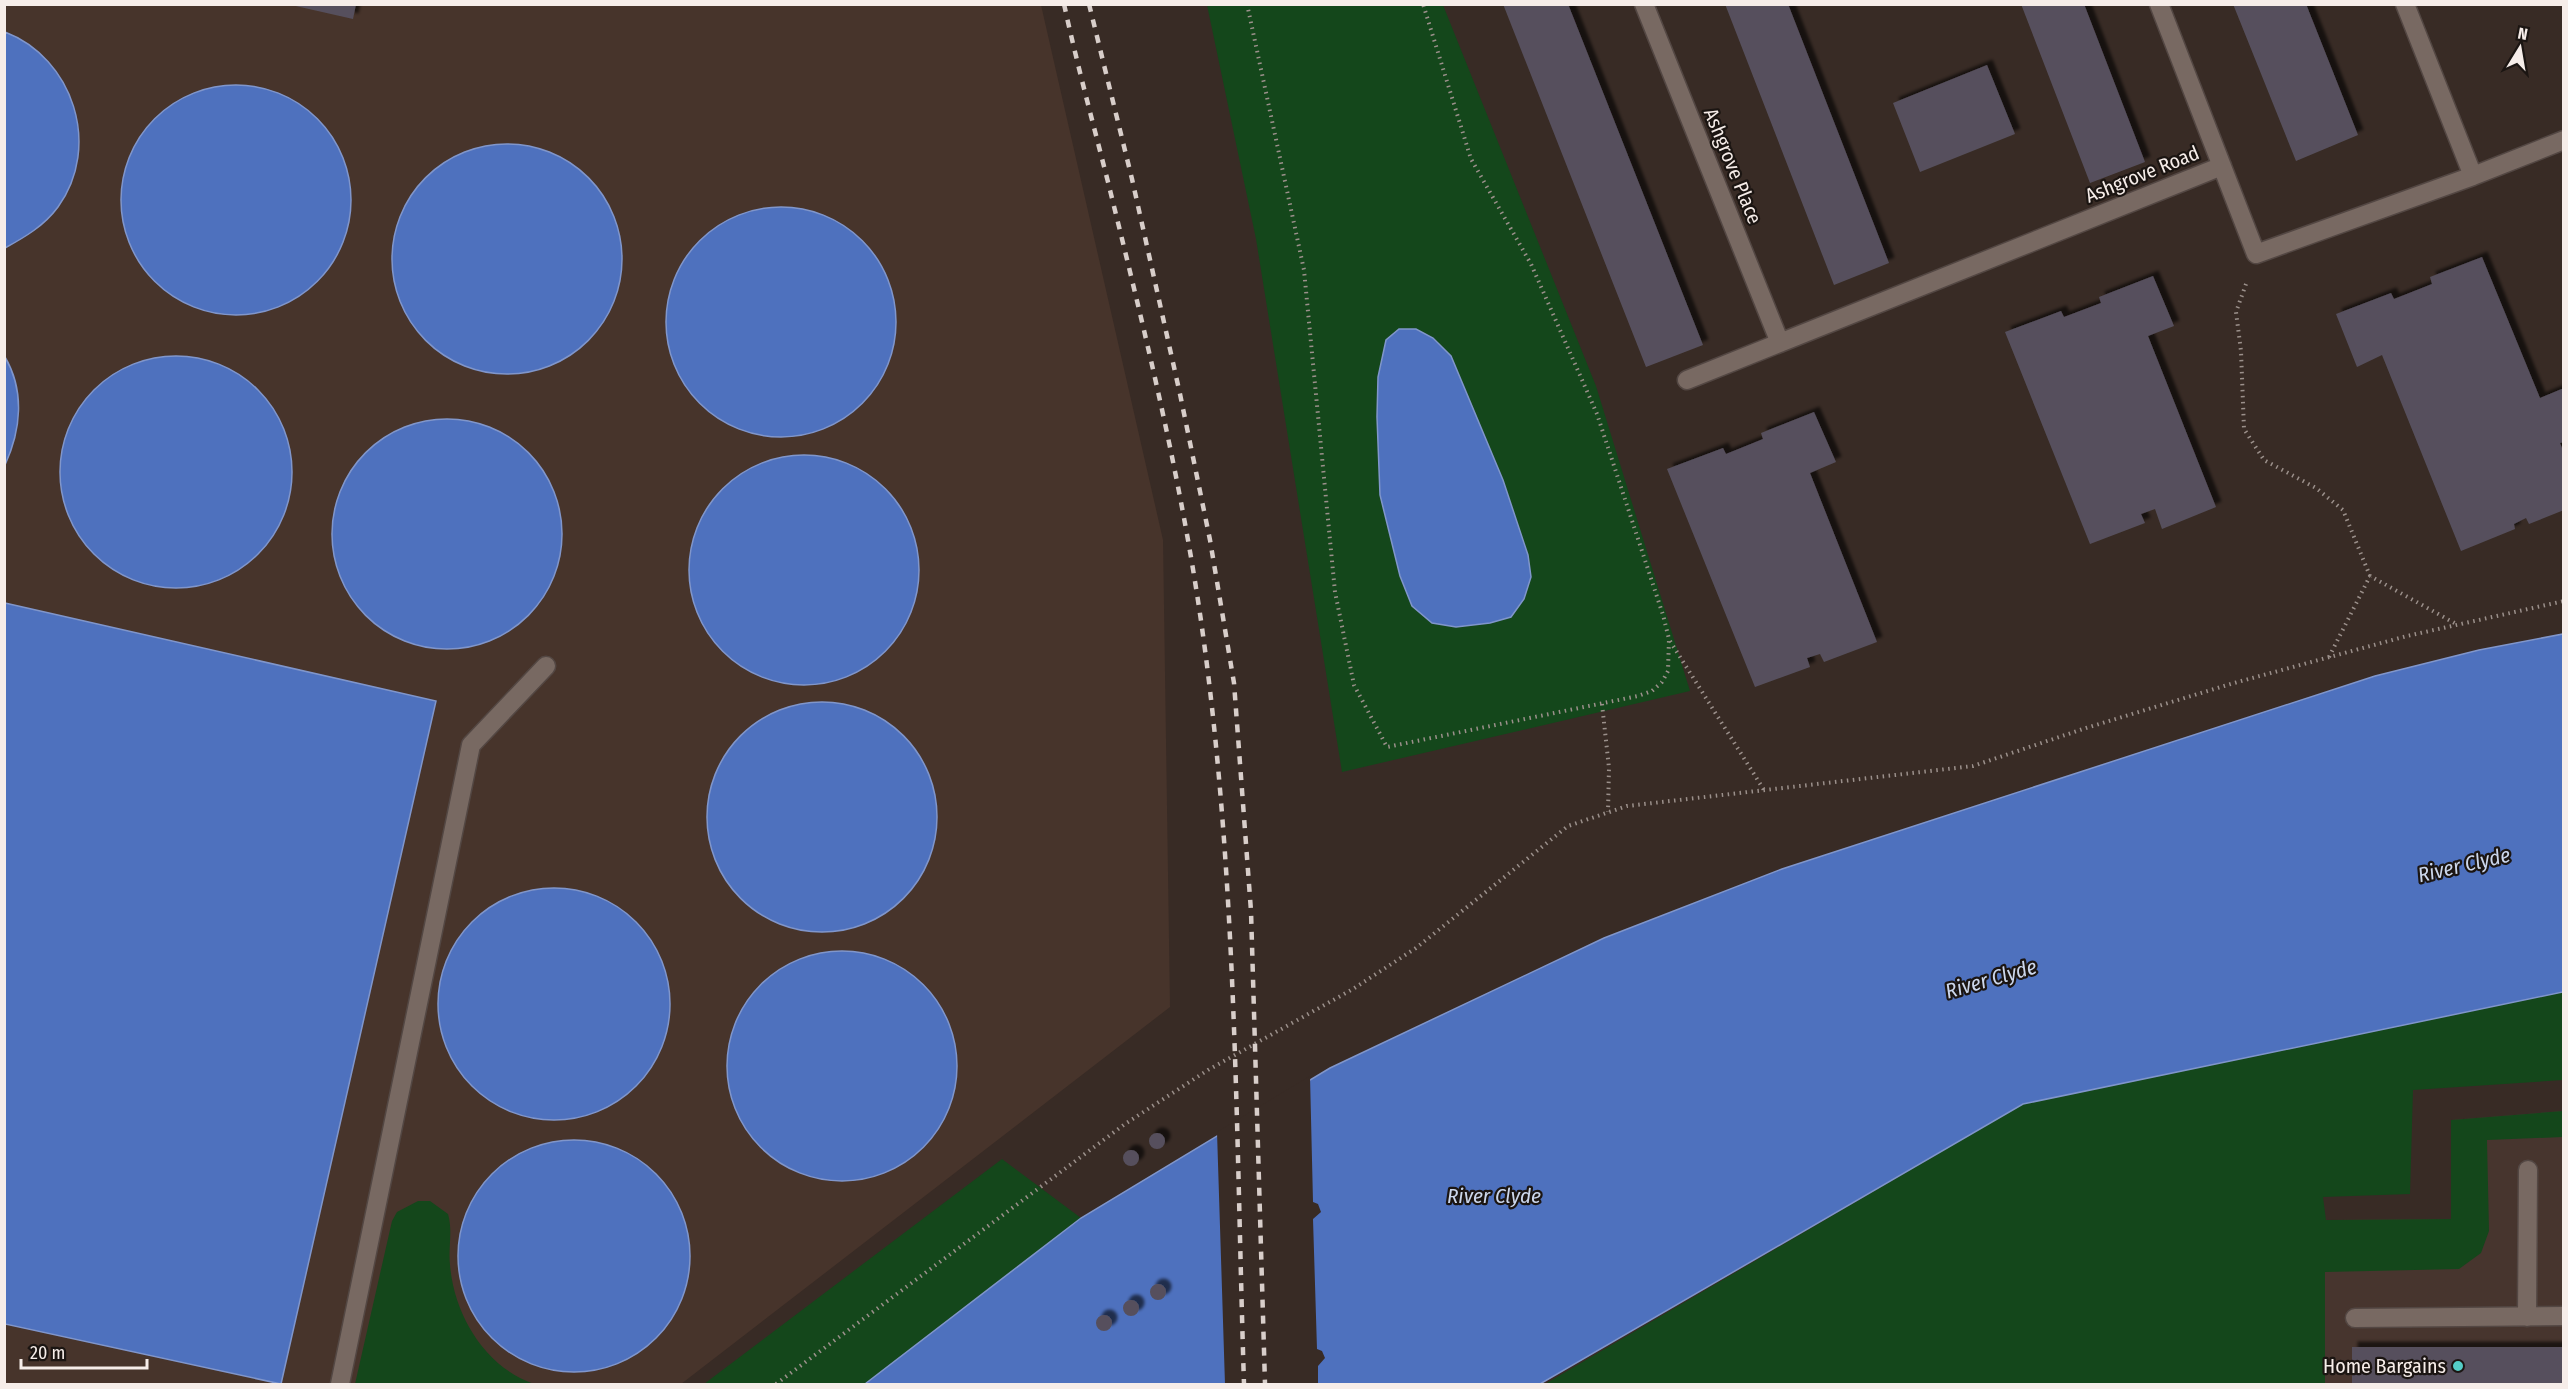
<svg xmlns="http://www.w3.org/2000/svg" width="2568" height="1389" font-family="'Fira Sans Condensed',sans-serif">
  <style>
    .commercial { fill: #47352e }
    .built { fill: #47342b }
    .green { fill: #14471b }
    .water { fill: #4e71be; stroke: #8096cb; stroke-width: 1.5 }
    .pier { fill: #382b25 }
    .building { fill: #56505d; filter: url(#shadow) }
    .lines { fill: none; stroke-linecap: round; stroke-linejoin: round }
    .lane-casing { stroke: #534743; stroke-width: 21 }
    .street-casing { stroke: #534743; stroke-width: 21 }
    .path { stroke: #9b908b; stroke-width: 4; stroke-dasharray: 1.5 4.5; stroke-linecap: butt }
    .lane { stroke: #786962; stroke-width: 18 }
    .street { stroke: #786962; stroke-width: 18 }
    .rail { stroke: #d8ceca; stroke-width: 4.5; stroke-dasharray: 8 8; stroke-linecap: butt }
    .poi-dot { fill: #54cdc7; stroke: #1b1512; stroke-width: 2 }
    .labels { text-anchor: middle; stroke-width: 4.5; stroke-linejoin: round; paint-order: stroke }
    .street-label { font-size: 20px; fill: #f6ede9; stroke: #1b1512 }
    .poi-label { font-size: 20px; fill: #f6ede9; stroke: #1b1512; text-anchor: end }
    .water-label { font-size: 21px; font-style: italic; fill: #ccd7ec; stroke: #1b1512 }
  </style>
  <defs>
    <filter id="shadow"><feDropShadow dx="5.5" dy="-5.5" stdDeviation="1.5" flood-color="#0009"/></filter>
  </defs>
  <rect width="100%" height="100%" fill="#382b25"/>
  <path class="commercial" d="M2563 1111V1384H1963L2325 1220 2451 1219V1120Z"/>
  <path class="built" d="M5 5H1041L1163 540 1170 1007 681 1384H5Z"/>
  <path class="green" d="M1207 5H1443L1596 386 1690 691 1342 772 1256 239Z
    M2563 992V1080L2413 1090 2410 1194 2323 1197 2326 1220 2451 1219V1120L2563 1111V1137L2487 1140 2489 1231 2481 1253 2459 1269 2325 1272V1384H1545L2023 1104Z
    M1002 1159 1081 1218 865 1384H704Z
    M418 1201H430L448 1214C453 1231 448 1248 450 1265 454 1315 485 1367 534 1384H355L392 1221 397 1212Z"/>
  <path class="water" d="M5 32C73 58 102 146 58 207 44 226 25 237 5 248Z
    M121 200a115 115 0 1 1 230 0a115 115 0 1 1-230 0Z
    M392 259a115 115 0 1 1 230 0a115 115 0 1 1-230 0Z
    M666 322a115 115 0 1 1 230 0a115 115 0 1 1-230 0Z
    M1399 329H1416L1433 338 1451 356 1503 480 1528 555 1531 577 1524 599 1511 617 1490 623 1456 627 1432 623 1412 606 1400 576 1380 495 1377 417 1378 377 1386 340Z
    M60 472a116 116 0 1 1 232 0a116 116 0 1 1-232 0Z
    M5 357C25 391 21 430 5 465Z
    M332 534a115 115 0 1 1 230 0a115 115 0 1 1-230 0Z
    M689 570a115 115 0 1 1 230 0a115 115 0 1 1-230 0Z
    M5 603 436 701 281 1384 5 1324Z
    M2563 634V992L2023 1104 1540 1384H865L1081 1218 1330 1068 1604 938 1782 869 2375 676 2479 650Z
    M707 817a115 115 0 1 1 230 0a115 115 0 1 1-230 0Z
    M438 1004a116 116 0 1 1 232 0a116 116 0 1 1-232 0Z
    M727 1066a115 115 0 1 1 230 0a115 115 0 1 1-230 0Z
    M458 1256a116 116 0 1 1 232 0a116 116 0 1 1-232 0Z"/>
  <path class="pier" d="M1310 1076 1313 1202 1318 1204 1321 1212 1313 1219 1317 1349 1322 1351 1325 1358 1318 1366V1384H1225L1217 1132Z"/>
  <path class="building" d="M287 4H356L353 19Z
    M1503 4H1568L1703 345 1646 367Z
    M1725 4H1788L1889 263 1834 285Z
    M2021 4H2084L2145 162 2090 183Z
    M2233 4H2306L2358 135 2296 161Z
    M1987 65 2015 134 1920 172 1893 103Z
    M2482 257 2540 398 2564 388V442L2560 443 2564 453V510L2529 524 2526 518 2514 524 2515 529 2461 551 2382 355 2357 367 2336 314 2391 293 2394 299 2432 284 2430 277Z
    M2153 276 2174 326 2148 336 2216 507 2162 529 2155 509 2141 514 2145 523 2090 544 2005 332 2061 311 2064 317 2101 303 2099 297Z
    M1814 412 1836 462 1810 473 1877 642 1824 662 1820 654 1807 658 1810 667 1755 687 1667 469 1723 448 1726 454 1763 439 1761 433Z
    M1149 1141a8 8 0 1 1 16 0a8 8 0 1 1-16 0Z
    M1123 1158a8 8 0 1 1 16 0a8 8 0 1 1-16 0Z
    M1150 1292a8 8 0 1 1 16 0a8 8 0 1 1-16 0Z
    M1123 1308a8 8 0 1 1 16 0a8 8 0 1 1-16 0Z
    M1096 1323a8 8 0 1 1 16 0a8 8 0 1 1-16 0Z
    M2352 1347H2564V1384H2352Z"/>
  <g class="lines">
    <defs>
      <path id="lane" d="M2527 1317 2528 1170
        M2355 1318 2564 1316
        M340 1384 471 745 546 666"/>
      <path id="street" d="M1644 4 1780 343
        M2159 4 2256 254 2473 176 2564 140
        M2405 4 2473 176
        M1687 380 2222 166"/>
    </defs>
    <use href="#lane" class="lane-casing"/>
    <use href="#street" class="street-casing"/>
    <path class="path" d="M1247 4 1304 270 1335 592 1354 685 1387 747 1638 696 1652 691 1662 682 1668 671 1669 639 1663 615 1597 414 1531 264 1471 159 1423 4
      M2246 284 2236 312 2241 351 2244 429 2264 460 2316 488 2343 510 2370 576
      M1670 641 1764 790
      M2329 657 2370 576 2458 625
      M1602 704 1609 768 1608 812
      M776 1384 1125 1124 1208 1070 1353 989 1416 948 1568 826 1627 806 1973 766 2086 728 2234 683 2407 636 2564 601"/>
    <use href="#lane" class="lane"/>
    <use href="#street" class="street"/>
    <path class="rail" d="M1064 4C1077 64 1093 123 1108 182 1145 332 1182 482 1203 635 1237 883 1236 1135 1244 1384
      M1089 4 1132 179 1180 394 1210 540 1234 683 1251 911 1265 1384"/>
  </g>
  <circle class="poi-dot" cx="2458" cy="1366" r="6"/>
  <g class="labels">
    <g class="street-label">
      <text transform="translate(1733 166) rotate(68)" y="7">Ashgrove Place</text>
      <text transform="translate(2142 174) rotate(-22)" y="7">Ashgrove Road</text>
    </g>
    <g class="poi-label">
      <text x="2446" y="1373">Home Bargains</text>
    </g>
    <g class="water-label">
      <text transform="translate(2464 865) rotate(-13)" y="7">River Clyde</text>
      <text transform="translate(1991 979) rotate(-16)" y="7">River Clyde</text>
      <text x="1494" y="1203">River Clyde</text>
    </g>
  </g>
  <rect width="2568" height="1389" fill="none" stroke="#f6ede9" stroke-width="12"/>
  <g transform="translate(2520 48) rotate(11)" stroke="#1b1512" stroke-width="4.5" paint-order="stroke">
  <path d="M0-4.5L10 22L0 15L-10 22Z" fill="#f6ede9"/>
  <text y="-9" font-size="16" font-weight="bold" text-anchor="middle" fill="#f6ede9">N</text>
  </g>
  <path d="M21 1359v9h126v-9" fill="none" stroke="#f6ede9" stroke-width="3"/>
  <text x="30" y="1359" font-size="18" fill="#f6ede9" stroke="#1b1512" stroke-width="4.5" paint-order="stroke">20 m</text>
</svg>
